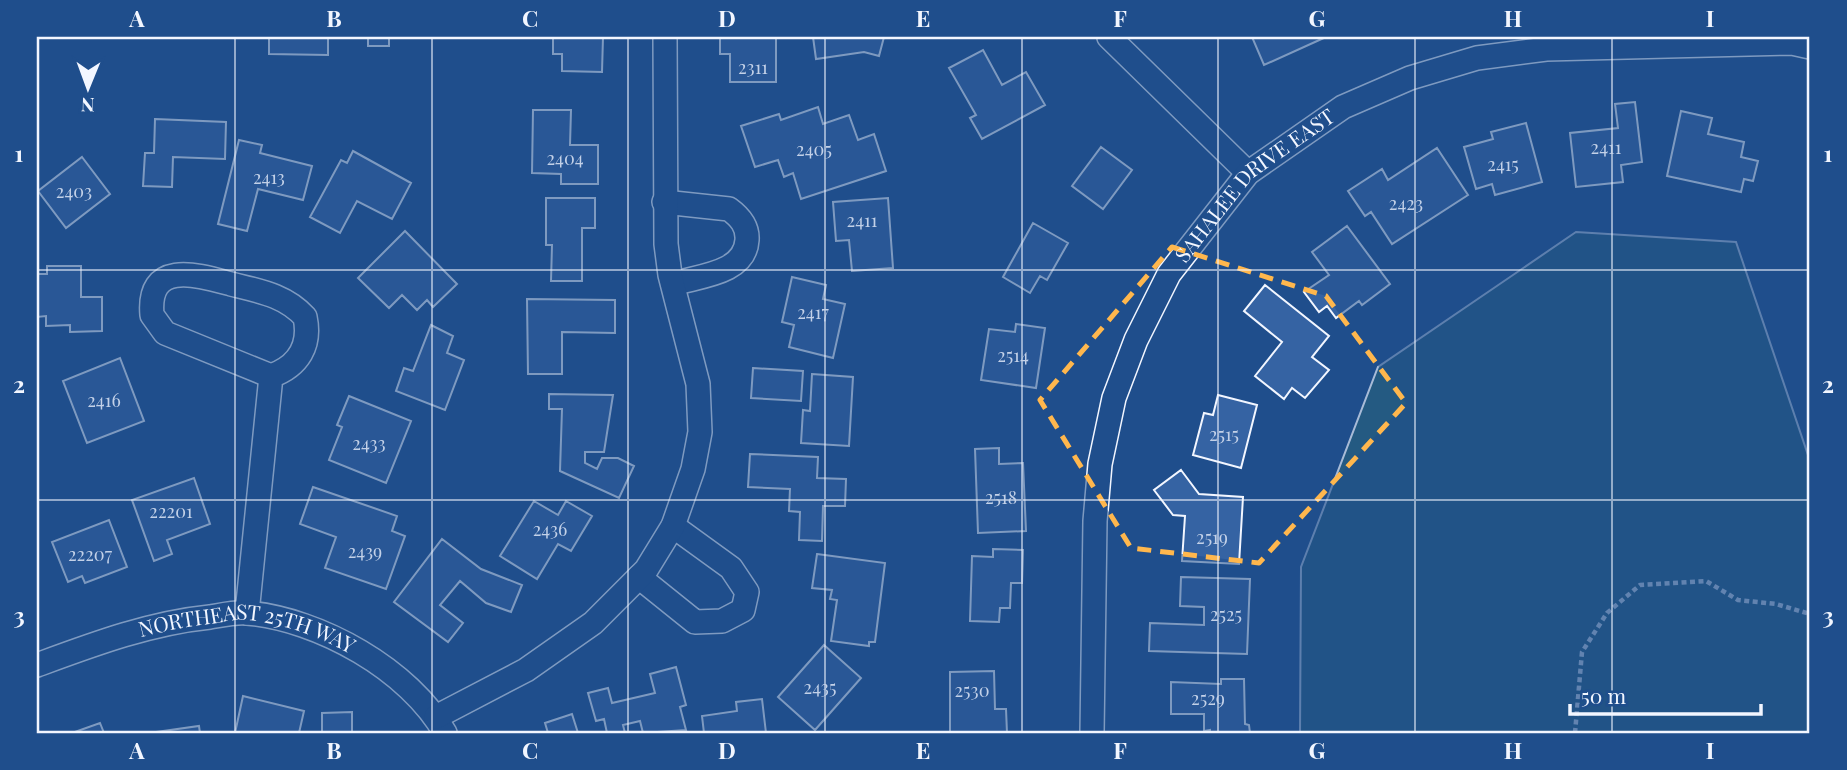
<svg xmlns="http://www.w3.org/2000/svg" width="1847" height="770" font-family="'Playfair Display',serif">
  <style>
    .green { fill: #245a82; stroke: #a8bbd7; stroke-width: 2 }
    .building { fill: #3563a3; stroke: #f2f6ff; stroke-width: 2 }
    .lines { fill: none; stroke-linecap: round; stroke-linejoin: round }
    .street-casing { stroke: #f2f6ff; stroke-width: 26 }
    .path { stroke: #b3c4dc; stroke-width: 4.5; stroke-dasharray: 5 3.5; stroke-linecap: butt }
    .street { stroke: #1f4e8c; stroke-width: 23 }
    .marked { fill: none; stroke: #ffb74d; stroke-width: 5; stroke-dasharray: 14 9; stroke-linejoin: round }
    .grid { fill: none; stroke: #f2f6ff; stroke-width: 2; stroke-opacity: 0.55 }
    .labels { text-anchor: middle; stroke-width: 5; stroke-linejoin: round; paint-order: stroke }
    .number-label { font-size: 18px; fill: #c3d1e8 }
    .street-label { font-size: 21px; fill: #f2f6ff; stroke: #1f4e8c }
    .neatline { fill: none; stroke: #f2f6ff; stroke-width: 2.5 }
    .grid-label { font-size: 23px; text-anchor: middle; font-weight: bold; fill: #f2f6ff }
  </style>
  <rect width="100%" height="100%" fill="#1f4e8c"/>
  <path class="green" d="M1576 232 1736 242 1810 461V733H1300L1301 567 1378 367Z"/>
  <path class="building" d="M269 37H328V55L269 54Z
    M368 37H389V46H368Z
    M553 37H603L602 72 562 71V54H553Z
    M720 37H776V82H730V54H720Z
    M813 37H884L879 56 864 52 816 59Z
    M1252 37H1326L1264 65Z
    M983 50 1002 85 1026 72 1045 105 982 139 970 118 976 115 949 68Z
    M1635 102 1642 162 1621 165 1623 182 1576 187 1570 133 1618 128 1615 104Z
    M818 107 823 124 849 115 858 140 874 134 886 171 801 199 793 173 784 177 778 160 755 167 741 126 779 114 781 120Z
    M533 110H571L570 145H598V184H561V174L532 173Z
    M1681 111 1712 118 1708 134 1744 142 1741 157 1758 161 1753 181 1744 179 1741 192 1667 176Z
    M155 119 226 122 225 159 173 157 172 187 143 186 145 153H154Z
    M1526 123 1542 182 1495 195 1492 184 1476 189 1464 147 1493 139 1491 132Z
    M239 140 262 145 260 153 312 166 303 200 258 189 247 231 218 224Z
    M1101 147 1132 170 1103 209 1072 186Z
    M1437 148 1468 195 1392 244 1371 212 1365 216 1348 191 1382 169 1388 180Z
    M353 151 411 183 392 219 357 201 340 233 310 217 341 160 347 163Z
    M82 157 110 194 66 228 38 191Z
    M546 198H595V228H582V281H551L552 245H546Z
    M888 198 893 268 852 271 849 240 836 241 833 202Z
    M1033 223 1068 243 1047 280 1040 276 1030 293 1003 277Z
    M1347 226 1390 284 1362 305 1359 301 1336 318 1327 306 1319 312 1304 292 1329 275 1312 252Z
    M405 231 457 284 433 307 427 300 417 310 402 295 389 308 358 278Z
    M47 266H81V297H102V331L70 332V325L46 326V316L37 317V274H47Z
    M792 277 826 285 823 299 845 304 833 358 789 347 794 325 782 322Z
    M1265 285 1329 336 1312 357 1329 370 1305 398 1292 388 1284 399 1255 376 1282 342 1244 311Z
    M527 299 615 300V333L562 332V374H528Z
    M1016 324 1045 328 1036 388 981 380 989 329 1015 332Z
    M431 325 453 336 447 353 464 360 445 410 396 391 404 368 413 371Z
    M120 358 144 421 87 443 63 381Z
    M753 368 803 371 801 401 751 398Z
    M812 374 853 377 849 446 801 443 803 410 810 411Z
    M549 394 613 395 604 452H585V463L597 469 602 458H618L634 466 619 498 560 471 562 409H549Z
    M1218 395 1257 405 1241 468 1193 455 1204 413 1213 415Z
    M349 396 411 421 386 483 329 460 342 427 337 425Z
    M999 448V464L1023 463 1026 531 978 533 975 449Z
    M750 454 818 457 817 478 846 479 845 506H823L822 541 799 540 800 512 789 511 790 489 748 487Z
    M1181 470 1199 494 1243 497 1239 564 1182 561 1185 516 1173 515 1154 490Z
    M194 478 210 524 167 540 172 554 154 561 132 500Z
    M313 487 397 516 392 531 405 536 386 589 325 568 336 537 300 524Z
    M534 501 558 515 566 501 592 516 571 551 558 544 537 579 500 556Z
    M109 520 127 567 85 583 82 576 68 582 52 542Z
    M442 539 481 569 522 585 511 612 486 603 460 581 440 605 463 623 448 642 394 602Z
    M993 549 1023 550 1022 583H1011L1010 608H1000L999 622 970 621 972 556 993 557Z
    M817 554 885 563 875 642H869V646L831 641 837 600 830 599 832 590 812 588Z
    M1181 577 1250 579 1247 654 1149 651 1150 623 1204 625V607L1180 606Z
    M824 645 861 678 815 730 778 697Z
    M676 667 686 705 680 707 686 730 643 733 640 721 623 725 625 733H607L604 719 596 721 588 693 608 688 612 703 655 693 650 674Z
    M994 671 995 709H1006L1007 733H950V672Z
    M1221 679H1244L1245 724 1249 725 1250 733H1210V730L1204 731V714H1171V682L1221 684Z
    M243 696 304 711 299 733H235Z
    M762 699 766 733H704L702 716 737 711 736 702Z
    M352 712V733H322V713Z
    M572 714 578 733H548L545 723Z
    M100 723 104 733H72Z
    M199 726 200 733H149Z"/>
  <g class="lines">
    <defs>
      <g id="street">
        <path d="M1109 37 1248 173"/>
        <path d="M664 202 729 209C740 217 748 226 747 240 745 274 698 276 673 284"/>
        <path d="M639 577 695 622 722 621 743 610 747 592 731 568 673 526"/>
        <path d="M247 613 271 376C299 366 311 345 305 317 285 295 259 291 231 284 198 275 147 259 152 315L165 333 271 376"/>
        <path id="s1" d="M37 665C94 644 150 623 210 617 222 615 236 612 247 613 319 619 410 670 445 733"/>
        <path d="M436 717 526 670 593 623 646 570 673 526 693 469 700 432 698 384 670 275 666 244 665 37"/>
        <path id="s2" d="M1092 733 1095 521 1100 464 1114 398 1136 340 1169 274 1248 173 1343 107 1410 78 1477 58 1546 49 1792 43 1810 47"/>
      </g>
    </defs>
    <use href="#street" class="street-casing"/>
    <path class="path" d="M1575 733 1582 652 1607 613 1640 585 1706 581 1738 600 1776 604 1810 614"/>
    <use href="#street" class="street"/>
  </g>
  <path d="M0 0H1847V770H0ZM1172 247 1326 296 1406 403 1259 563 1131 548 1040 400Z" fill="#1f4e8c" fill-opacity=".55" fill-rule="evenodd"/>
  <path class="marked" d="M1172 247 1326 296 1406 403 1259 563 1131 548 1040 400Z"/>
  <path class="grid" d="M235 37V733M432 37V733M628 37V733M825 37V733M1022 37V733M1218 37V733M1415 37V733M1612 37V733M37 270H1810M37 500H1810"/>
  <g class="labels">
    <g class="number-label">
      <text x="753" y="74">2311</text>
      <text x="1606" y="154">2411</text>
      <text x="814" y="156">2405</text>
      <text x="565" y="165">2404</text>
      <text x="1503" y="171">2415</text>
      <text x="269" y="184">2413</text>
      <text x="74" y="198">2403</text>
      <text x="1406" y="210">2423</text>
      <text x="862" y="227">2411</text>
      <text x="813" y="319">2417</text>
      <text x="1013" y="362">2514</text>
      <text x="104" y="407">2416</text>
      <text x="1224" y="441">2515</text>
      <text x="369" y="450">2433</text>
      <text x="1001" y="504">2518</text>
      <text x="171" y="518">22201</text>
      <text x="550" y="536">2436</text>
      <text x="1212" y="544">2519</text>
      <text x="365" y="558">2439</text>
      <text x="90" y="561">22207</text>
      <text x="1226" y="621">2525</text>
      <text x="820" y="694">2435</text>
      <text x="972" y="697">2530</text>
      <text x="1208" y="705">2529</text>
    </g>
    <g class="street-label">
      <text dy="7" stroke="none"><textPath href="#s2" startOffset="597">SAHALEE DRIVE EAST</textPath></text>
      <text dy="7" stroke="none"><textPath href="#s1" startOffset="219">NORTHEAST 25TH WAY</textPath></text>
    </g>
  </g>
  <rect width="1847" height="770" fill="none" stroke="#1f4e8c" stroke-width="77"/>
  <g transform="translate(88 88) rotate(181)" stroke="#1f4e8c" stroke-width="5" paint-order="stroke">
  <path d="M0-5L12 26L0 18L-12 26Z" fill="#f2f6ff"/>
  <text y="-10" font-size="19" font-weight="bold" text-anchor="middle" fill="#f2f6ff">N</text>
  </g>
  <path d="M1570 704v10h191v-10" fill="none" stroke="#f2f6ff" stroke-width="3.5"/>
  <text x="1581" y="704" font-size="21" fill="#f2f6ff" stroke="#1f4e8c" stroke-width="5" paint-order="stroke">50 m</text>
  <rect x="38" y="38" width="1770" height="694" class="neatline"/>
  <g class="grid-label">
    <text x="137" y="27">A</text>
    <text x="334" y="27">B</text>
    <text x="530" y="27">C</text>
    <text x="727" y="27">D</text>
    <text x="923" y="27">E</text>
    <text x="1120" y="27">F</text>
    <text x="1317" y="27">G</text>
    <text x="1513" y="27">H</text>
    <text x="1710" y="27">I</text>
    <text x="19" y="162">1</text>
    <text x="1828" y="162">1</text>
    <text x="19" y="393">2</text>
    <text x="1828" y="393">2</text>
    <text x="19" y="624">3</text>
    <text x="1828" y="624">3</text>
    <text x="137" y="759">A</text>
    <text x="334" y="759">B</text>
    <text x="530" y="759">C</text>
    <text x="727" y="759">D</text>
    <text x="923" y="759">E</text>
    <text x="1120" y="759">F</text>
    <text x="1317" y="759">G</text>
    <text x="1513" y="759">H</text>
    <text x="1710" y="759">I</text>
  </g>
</svg>
